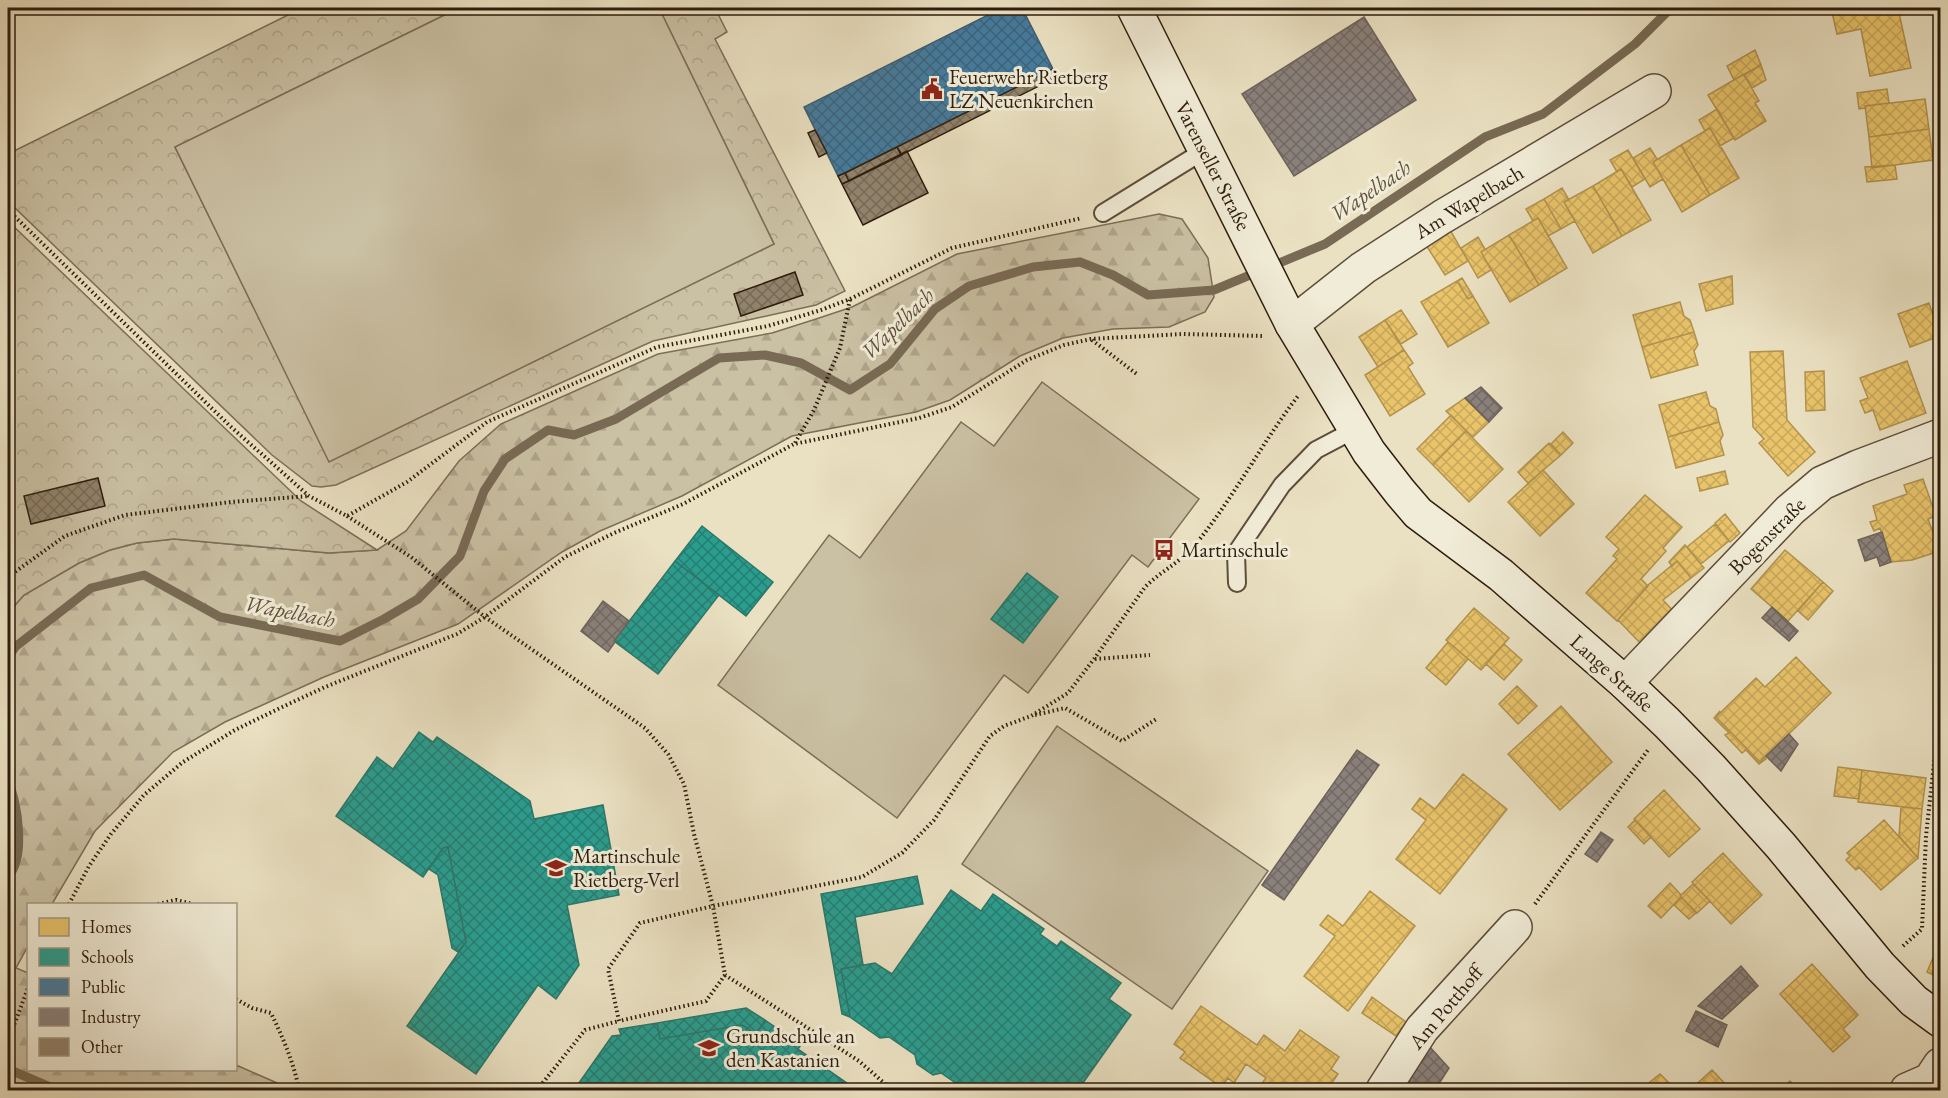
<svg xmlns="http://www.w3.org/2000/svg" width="1948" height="1098" font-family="'EB Garamond',serif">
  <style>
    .forest { fill: url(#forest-firs); stroke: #7c6e58; stroke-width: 1.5 }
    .park { fill: url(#park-crowns); stroke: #7c6e58; stroke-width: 1.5 }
    .garden { fill: #cac0a3; stroke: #7c6e58; stroke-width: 1.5 }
    .homes { fill: url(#homes-cross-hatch); stroke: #b1924e; stroke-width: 1.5 }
    .schools { fill: url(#schools-cross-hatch); stroke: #2b7668; stroke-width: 1.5 }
    .public { fill: url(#public-cross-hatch); stroke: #3e5e72; stroke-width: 1.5 }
    .industry { fill: url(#industry-cross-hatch); stroke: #6e635b; stroke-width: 1.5 }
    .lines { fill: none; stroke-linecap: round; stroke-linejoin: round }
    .stream { stroke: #786a54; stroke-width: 9 }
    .building { fill: url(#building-cross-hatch); stroke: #2e1c0d; stroke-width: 1.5 }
    .lane-casing { stroke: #5d4d3a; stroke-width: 20 }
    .street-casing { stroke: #5d4d3a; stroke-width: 36 }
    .secondary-casing { stroke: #2e1c0d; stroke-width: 36 }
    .path { stroke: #2e1c0d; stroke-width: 4; stroke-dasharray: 1.5 3; stroke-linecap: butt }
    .lane { stroke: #f1ecd7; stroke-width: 16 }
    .street { stroke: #f1ecd7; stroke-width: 33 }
    .secondary { stroke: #f1ecd7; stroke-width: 33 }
    .labels { text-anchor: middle; stroke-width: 6; stroke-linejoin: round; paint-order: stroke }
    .poi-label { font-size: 21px; fill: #2e1c0d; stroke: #f1ecd7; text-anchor: start }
    .street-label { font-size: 21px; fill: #2e1c0d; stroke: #f1ecd7 }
    .water-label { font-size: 22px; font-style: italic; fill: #60503d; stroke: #f1ecd7 }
  </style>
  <defs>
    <pattern id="forest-firs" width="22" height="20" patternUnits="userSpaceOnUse" patternTransform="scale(1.5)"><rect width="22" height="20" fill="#cac0a3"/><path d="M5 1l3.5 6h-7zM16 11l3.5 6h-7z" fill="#aea48b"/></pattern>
    <pattern id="park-crowns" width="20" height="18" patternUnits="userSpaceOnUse" patternTransform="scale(1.5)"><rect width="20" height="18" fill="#cac0a3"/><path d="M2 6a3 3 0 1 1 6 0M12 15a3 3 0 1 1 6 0" fill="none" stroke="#aea48b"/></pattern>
    <pattern id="homes-cross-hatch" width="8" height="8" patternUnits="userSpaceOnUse" patternTransform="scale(1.5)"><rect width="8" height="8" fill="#e9c46a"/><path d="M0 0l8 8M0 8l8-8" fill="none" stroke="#c8a85b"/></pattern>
    <pattern id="schools-cross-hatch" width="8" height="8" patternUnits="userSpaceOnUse" patternTransform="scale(1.5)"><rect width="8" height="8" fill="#2a9d8f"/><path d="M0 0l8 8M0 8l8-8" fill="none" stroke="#247f73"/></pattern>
    <pattern id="public-cross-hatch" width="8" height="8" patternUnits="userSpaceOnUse" patternTransform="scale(1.5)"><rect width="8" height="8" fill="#457b9d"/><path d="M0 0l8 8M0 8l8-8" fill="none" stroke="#3a647e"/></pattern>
    <pattern id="industry-cross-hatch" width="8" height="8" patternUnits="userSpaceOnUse" patternTransform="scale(1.5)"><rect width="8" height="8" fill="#8a817c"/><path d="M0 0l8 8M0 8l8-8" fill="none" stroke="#716964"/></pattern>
    <pattern id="building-cross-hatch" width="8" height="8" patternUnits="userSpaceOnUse" patternTransform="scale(1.5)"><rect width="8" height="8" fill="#90826b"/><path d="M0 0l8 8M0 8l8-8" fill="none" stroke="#766a56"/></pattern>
  </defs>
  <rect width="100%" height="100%" fill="#eae1c2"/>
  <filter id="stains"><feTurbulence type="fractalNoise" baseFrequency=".00333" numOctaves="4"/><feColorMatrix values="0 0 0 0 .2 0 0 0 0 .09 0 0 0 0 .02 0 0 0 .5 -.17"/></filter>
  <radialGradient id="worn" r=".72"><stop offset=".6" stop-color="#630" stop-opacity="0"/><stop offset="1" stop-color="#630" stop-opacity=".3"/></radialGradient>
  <path class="forest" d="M1159 214 1182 219 1208 258 1214 297 1205 312 1169 327 1113 329 1063 338 1020 356 950 400 916 412 792 436 682 496 600 531 562 552 458 624 324 677 225 722 173 752 95 831 52 904H28V946L16 968 28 973V1070H236V1065L293 1090H8V613L24 595 79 563 110 550 137 543 174 539 329 553 377 550 406 531 459 461 501 424 658 354 772 333 813 320 852 307 957 254Z"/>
  <path class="park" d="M302 8H459L175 147 329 461 774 244 659 8H715L727 32 715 39 845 291 816 305 653 341 336 485 321 487 312 486 272 455 14 207 8 191V154Z
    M8 221 301 501 377 550 329 553 174 539 137 543 110 550 79 563 24 595 8 613Z"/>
  <path class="garden" d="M459 8H659L774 244 329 462 175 147Z
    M1042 382 1199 499 1148 567 1132 555 1028 693 1004 675 897 818 718 685 829 535 860 558 961 422 994 446Z
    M1057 726 1268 871 1172 1009 962 864Z"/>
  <path class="homes" d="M1831 8H1898L1911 68 1870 76 1861 29 1837 34Z
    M1755 50 1761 65 1734 80 1727 66Z
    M1761 65 1766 80 1752 88 1744 75Z
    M1744 74 1759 101 1755 103 1766 121 1735 140 1708 95Z
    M1887 89 1889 103 1865 106 1866 108 1859 109 1857 93Z
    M1925 99 1929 129 1869 137 1865 106Z
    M1717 109 1734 138 1720 146 1710 128 1705 131 1699 120Z
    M1710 128 1739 178 1710 195 1681 145Z
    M1929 129 1933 160 1872 168 1869 137Z
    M1681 145 1710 195 1682 212 1653 162Z
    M1650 148 1657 159 1653 162 1663 179 1650 187 1633 158Z
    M1628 150 1645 179 1632 187 1621 169 1617 172 1610 160Z
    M1895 165 1897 179 1867 182 1865 167Z
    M1621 169 1651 220 1622 236 1593 186Z
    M1593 186 1622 236 1593 253 1564 202Z
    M1562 188 1569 200 1564 202 1575 221 1561 229 1544 199Z
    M1544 199 1561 229 1548 236 1538 218 1533 221 1526 209Z
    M1538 218 1567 268 1539 285 1509 235Z
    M1450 230 1468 261 1445 275 1426 245Z
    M1509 235 1539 285 1510 302 1481 252Z
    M1478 237 1485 249 1481 252 1491 270 1478 278 1461 248Z
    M1732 276 1733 304 1706 311 1699 284Z
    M1462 278 1473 296 1468 299 1457 281Z
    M1457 281 1468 299 1473 296 1489 323 1448 347 1421 302Z
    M1680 302 1684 316 1690 320 1694 332 1642 347 1633 315Z
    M1929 303 1940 336 1910 347 1898 314Z
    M1401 310 1417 334 1401 344 1385 320Z
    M1385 320 1404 350 1378 367 1359 337Z
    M1694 332 1698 345 1694 351 1698 365 1651 378 1642 347Z
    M1404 350 1413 363 1408 367 1425 394 1390 416 1365 375Z
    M1783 351 1787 420 1815 452 1788 476 1759 443 1764 439 1753 427 1750 352Z
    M1907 361 1926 413 1880 430 1873 410 1865 413 1860 401 1868 398 1860 378Z
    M1824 371 1825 410 1806 411 1805 372Z
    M1706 392 1710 406 1716 409 1719 422 1668 437 1659 405Z
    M1465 398 1489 422 1473 437 1446 411Z
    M1451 415 1466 431 1433 465 1417 449Z
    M1719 422 1723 435 1720 441 1724 455 1676 468 1668 437Z
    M1466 431 1503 469 1469 502 1433 465Z
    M1563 432 1573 443 1561 455 1551 444Z
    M1549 443 1561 455 1528 483 1518 472Z
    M1543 470 1574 504 1540 536 1508 502Z
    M1725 471 1728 484 1700 491 1697 478Z
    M1923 479 1936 516 1928 519 1940 551 1912 560 1891 562 1880 528 1874 531 1870 522 1877 520 1873 506 1907 494 1904 485Z
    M1645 495 1682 527 1663 548 1666 551 1641 579 1648 586 1617 621 1586 593 1617 559 1613 556 1619 549 1606 537Z
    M1725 514 1740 533 1730 542 1715 523Z
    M1715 524 1729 541 1701 564 1687 547Z
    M1685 545 1704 568 1691 578 1677 561 1672 566 1669 562Z
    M1785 550 1823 582 1788 621 1751 589Z
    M1677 561 1691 578 1663 600 1676 614 1642 645 1618 620 1648 585Z
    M1823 582 1833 591 1808 620 1798 611Z
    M1474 608 1509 638 1481 670 1446 640Z
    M1448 642 1468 659 1446 685 1426 668Z
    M1504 644 1522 660 1504 680 1486 664Z
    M1796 657 1831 693 1760 762 1716 717 1756 678 1765 687Z
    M1517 686 1537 706 1518 724 1499 704Z
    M1561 706 1612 762 1560 810 1508 754Z
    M1720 711 1716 717 1760 762 1764 757 1766 759 1759 764 1746 750 1742 753 1725 735 1729 733 1714 718Z
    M1838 767 1862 770 1859 799 1834 796Z
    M1862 770 1926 778 1922 809 1858 802Z
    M1463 774 1507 809 1440 894 1396 859 1426 820 1412 809 1420 798 1435 809Z
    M1664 790 1700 829 1669 857 1634 819Z
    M1901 807 1922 809 1918 858 1899 836Z
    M1940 808V851H1936Z
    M1635 820 1651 837 1644 844 1628 827Z
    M1884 820 1918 858 1881 890 1859 867 1856 870 1846 860 1850 856 1847 853Z
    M1723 853 1762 895 1731 924 1692 882Z
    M1670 883 1681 895V897L1661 918 1648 906Z
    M1693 884 1710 901 1697 913 1680 896Z
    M1370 891 1415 926 1348 1011 1304 976 1335 936 1320 925 1328 915 1343 926Z
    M1681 897 1696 913 1689 919 1674 905Z
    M1939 943H1940V978L1927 972Z
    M1812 964 1858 1015 1843 1029 1850 1037 1833 1052 1780 994Z
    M1372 997 1406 1022 1396 1036 1362 1013Z
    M1201 1006 1257 1045 1264 1035 1285 1051 1300 1030 1339 1057 1331 1069 1338 1074 1327 1090H1266L1260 1086 1266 1078 1246 1064 1234 1083 1228 1078 1221 1087 1180 1058 1185 1052 1174 1044Z
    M1712 1070 1731 1090H1690Z
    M1660 1074 1676 1090H1640Z
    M1790 1081 1798 1090H1780Z"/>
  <path class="schools" d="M702 526 773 582 746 616 675 561Z
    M675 561 719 595 658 674 614 641Z
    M1027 573 1058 597 1023 643 991 619Z
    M419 732 433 742 437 737 530 801 534 819 603 805 619 895 567 905 579 965 556 999 538 985 476 1074 407 1026 466 942 448 847 443 848 423 877 336 816 377 757 393 769Z
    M448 847 466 942 458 952 452 948 438 875 429 869 443 848Z
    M917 876 923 904 855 917 863 965 841 969 850 1017 842 1014 821 894Z
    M951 890 981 911 993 894 1044 929 1040 934 1057 946 1061 941 1121 983 1109 999 1131 1015 1078 1090H966L941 1073 933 1075 917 1064 915 1055 889 1037 880 1038 850 1017 841 969 875 963 892 974Z
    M746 1008 765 1020 756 1034 742 1025 660 1039 657 1023Z
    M765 1020 801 1045 798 1049 857 1090H574L612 1036 621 1035 619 1029 657 1023 660 1039 742 1025 756 1034Z"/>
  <path class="public" d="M1002 8H1022L1053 69 838 176 804 107Z"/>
  <path class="industry" d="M1369 8H1384L1374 14Z
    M1364 17 1416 100 1294 176 1242 94Z
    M1481 387 1502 408 1489 422 1465 398Z
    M1882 532 1891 562 1880 566 1877 557 1865 561 1858 540Z
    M603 601 629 621 614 641 615 642 608 652 581 631Z
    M1772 607 1798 631 1789 641 1762 618Z
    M1789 734 1798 744 1781 771 1766 756Z
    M1357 750 1379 765 1284 900 1262 885Z
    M1601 832 1613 840 1597 862 1585 854Z
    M1741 966 1758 986 1722 1019 1698 1006Z
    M1696 1011 1727 1025 1718 1047 1686 1031Z
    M1429 1046 1449 1068 1435 1090H1427L1420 1086 1419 1088 1407 1080Z"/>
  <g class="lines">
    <path class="stream" d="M8 658 15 647 91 588 144 575 220 617 340 641 384 619 418 599 460 556 484 491 505 459 548 430 574 435 616 419 719 358 765 355 801 363 850 390 890 364 935 309 969 286 1033 267 1080 262 1113 275 1148 295 1214 290 1325 244 1485 137 1543 114 1635 44 1671 8
      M8 782C18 802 26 859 8 876
      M8 1069 57 1090"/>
  </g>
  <path class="building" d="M1053 69 1057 77 901 155 897 147Z
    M815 130 827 153 819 157 808 133Z
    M897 147 902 155 849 181 845 173Z
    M907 151 928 193 863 225 842 184Z
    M845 173 849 181 842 184 838 176Z
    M795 272 803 295 741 316 734 294Z
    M98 478 105 506 31 524 24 496Z"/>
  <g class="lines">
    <defs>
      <path id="lane" d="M1103 213 1205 150
        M1237 583 1236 553 1282 485 1316 450 1354 430"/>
      <path id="street" d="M1292 324 1363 268 1442 217 1654 91
        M1625 683 1790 510 1822 483 1858 467 1940 436
        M1383 1090 1422 1029 1515 927
        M1907 1090 1930 1080 1940 1065"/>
      <path id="secondary" d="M1134 8 1292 324 1369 452 1400 492 1418 513 1501 575 1625 683 1667 723 1711 768 1781 846 1880 966 1914 1001 1940 1020"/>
    </defs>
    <use href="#lane" class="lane-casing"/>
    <use href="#street" class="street-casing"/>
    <use href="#secondary" class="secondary-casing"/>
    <path class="path" d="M8 210 230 426 309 496 347 516 407 482 487 422 657 347 768 326 821 310 850 299 952 248 1082 218
      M1092 340 1138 375
      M795 443 814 410 840 348 850 299
      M347 516 411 557 485 617 645 728 668 754 684 784 694 834 713 906 725 975 859 1061 892 1090
      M8 577 65 536 125 515 231 502 309 496
      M1095 659 1150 655
      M1035 715 1065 708 1122 741 1158 718
      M69 904 89 866 111 834 144 795 183 762 235 730 278 709 325 687 457 634 485 617 565 557 614 533 683 504 794 444 919 418 952 407 1027 360 1064 345 1091 339 1183 334 1263 336
      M158 904 176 900 193 904
      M1535 904 1648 750
      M1903 946 1922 929 1926 836 1940 709
      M725 975 706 1001 619 1021 608 969 640 923 713 906 862 877 902 853 934 820 990 736 1004 726 1031 716 1068 693 1094 659 1145 587C1161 571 1181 562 1195 545 1233 499 1261 444 1298 396
      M236 999 252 1008 271 1013C283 1038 294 1063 299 1090
      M8 1041 28 988
      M303 1090 318 1088 323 1090
      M537 1090 585 1030 619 1021"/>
    <use href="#lane" class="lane"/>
    <use href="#street" class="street"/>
    <use href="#secondary" class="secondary"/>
  </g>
  <defs>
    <symbol id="civic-bare" viewBox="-9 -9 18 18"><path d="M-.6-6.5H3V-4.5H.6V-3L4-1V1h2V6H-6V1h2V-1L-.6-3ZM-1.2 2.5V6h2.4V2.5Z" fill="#8f2418" stroke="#f1ecd7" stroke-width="2.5" paint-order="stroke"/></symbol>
    <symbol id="bus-bare" viewBox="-9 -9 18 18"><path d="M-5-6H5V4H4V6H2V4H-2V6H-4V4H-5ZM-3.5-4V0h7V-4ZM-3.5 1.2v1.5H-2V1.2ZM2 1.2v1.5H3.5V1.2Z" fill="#8f2418" stroke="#f1ecd7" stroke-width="2.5" paint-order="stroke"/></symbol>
    <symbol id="school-bare" viewBox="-9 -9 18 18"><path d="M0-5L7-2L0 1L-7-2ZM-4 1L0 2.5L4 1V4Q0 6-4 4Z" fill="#8f2418" stroke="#f1ecd7" stroke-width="2.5" paint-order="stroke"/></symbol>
  </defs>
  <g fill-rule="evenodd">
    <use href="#civic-bare" x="917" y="74" width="30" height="30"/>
    <use href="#bus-bare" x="1149" y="535" width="30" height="30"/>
    <use href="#school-bare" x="541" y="853" width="30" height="30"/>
    <use href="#school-bare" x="694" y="1033" width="30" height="30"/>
  </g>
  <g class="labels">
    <g class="poi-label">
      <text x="949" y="84">Feuerwehr Rietberg<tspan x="949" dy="24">LZ Neuenkirchen</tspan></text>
      <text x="1181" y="557">Martinschule</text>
      <text x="573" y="863">Martinschule<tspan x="573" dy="24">Rietberg-Verl</tspan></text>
      <text x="726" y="1043">Grundschule an<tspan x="726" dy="24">den Kastanien</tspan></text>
    </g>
    <g class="street-label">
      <text transform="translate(1213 166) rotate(63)" y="7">Varenseller Straße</text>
      <text transform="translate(1469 202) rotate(-31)" y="7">Am Wapelbach</text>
      <text transform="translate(1767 536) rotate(-45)" y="7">Bogenstraße</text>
      <text transform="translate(1612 673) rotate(42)" y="7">Lange Straße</text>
      <text transform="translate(1446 1007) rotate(-50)" y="7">Am Potthoff</text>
    </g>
    <g class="water-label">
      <text transform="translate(1370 190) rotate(-34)" y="8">Wapelbach</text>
      <text transform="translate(897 323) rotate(-44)" y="8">Wapelbach</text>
      <text transform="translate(290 611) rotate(11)" y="8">Wapelbach</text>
    </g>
  </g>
  <rect width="1948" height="1098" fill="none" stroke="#eae1c2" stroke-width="30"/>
  <rect x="9" y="9" width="1930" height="1080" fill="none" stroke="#2e1c0d" stroke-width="3"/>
  <rect x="15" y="15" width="1918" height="1068" fill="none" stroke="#2e1c0d" stroke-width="1.5"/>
  <rect x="27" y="903" width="210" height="168" fill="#f1ecd7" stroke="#a39986" stroke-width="1.5"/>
  <rect x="39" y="918" width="30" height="18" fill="#e9c46a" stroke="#a39986" stroke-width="1.5"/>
  <text x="81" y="933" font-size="18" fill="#2e1c0d">Homes</text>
  <rect x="39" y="948" width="30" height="18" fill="#2a9d8f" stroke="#a39986" stroke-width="1.5"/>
  <text x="81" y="963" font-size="18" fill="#2e1c0d">Schools</text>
  <rect x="39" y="978" width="30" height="18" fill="#457b9d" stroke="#a39986" stroke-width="1.5"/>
  <text x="81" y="993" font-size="18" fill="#2e1c0d">Public</text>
  <rect x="39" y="1008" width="30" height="18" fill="#8a817c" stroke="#a39986" stroke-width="1.5"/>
  <text x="81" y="1023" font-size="18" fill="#2e1c0d">Industry</text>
  <rect x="39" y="1038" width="30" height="18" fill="#90826b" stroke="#a39986" stroke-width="1.5"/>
  <text x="81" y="1053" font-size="18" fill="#2e1c0d">Other</text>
  <rect width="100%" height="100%" filter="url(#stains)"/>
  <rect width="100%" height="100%" fill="url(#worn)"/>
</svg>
